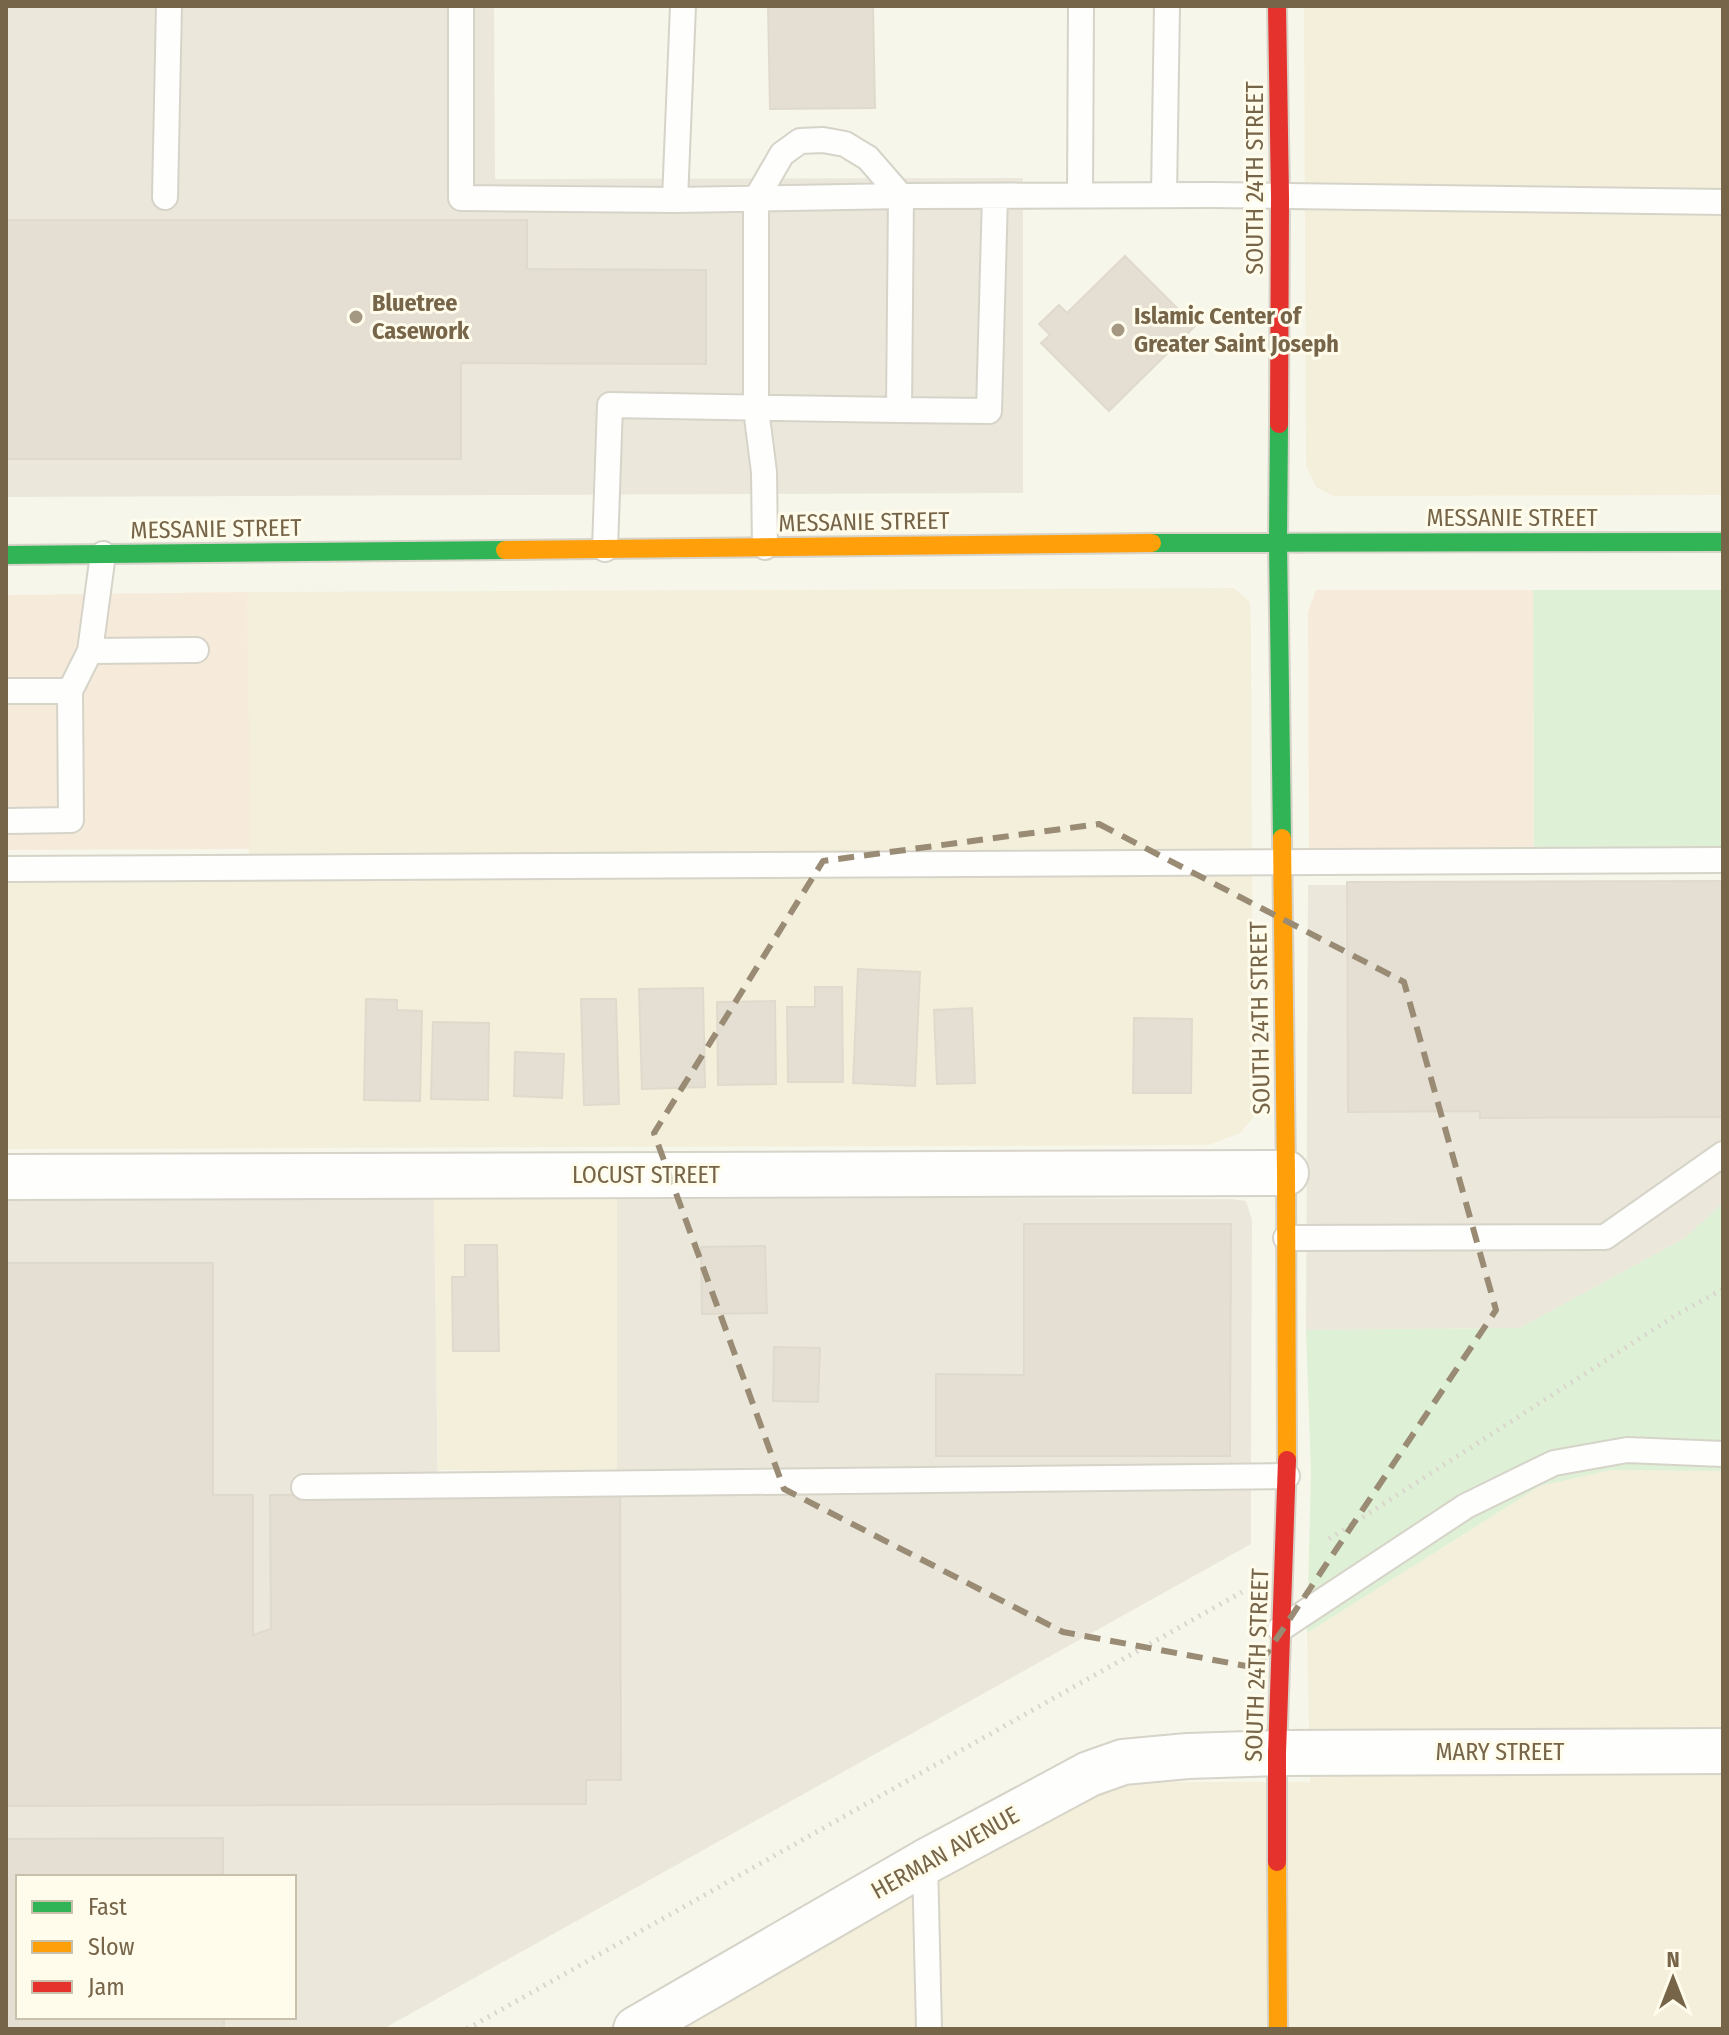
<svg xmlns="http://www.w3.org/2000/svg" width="1729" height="2035" font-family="'Fira Sans Condensed',sans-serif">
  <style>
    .residential { fill: #f3efdb }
    .commercial { fill: #f6ebdb }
    .industrial { fill: #ebe7db; fill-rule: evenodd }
    .green { fill: #def0d5 }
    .building { fill: #e4dfd2; stroke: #e0dacd; stroke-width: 2 }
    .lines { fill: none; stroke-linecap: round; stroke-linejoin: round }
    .lane-casing { stroke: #d6d3c9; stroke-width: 28 }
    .street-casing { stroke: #d6d3c9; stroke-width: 48 }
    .fast-casing { stroke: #d7d3c9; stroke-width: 22 }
    .slow-casing { stroke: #d7d3c9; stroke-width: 22 }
    .jam-casing { stroke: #d7d3c9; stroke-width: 22 }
    .path { stroke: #dad6cd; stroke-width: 5; stroke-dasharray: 2 6; stroke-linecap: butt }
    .lane { stroke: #fefefc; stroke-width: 24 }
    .street { stroke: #fefefc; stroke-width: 44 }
    .fast { stroke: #30b455; stroke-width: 18 }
    .slow { stroke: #ff9f0a; stroke-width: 18 }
    .jam { stroke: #e5322d; stroke-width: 18 }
    .marked { fill: none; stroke: #998b74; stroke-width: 6; stroke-dasharray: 16 10; stroke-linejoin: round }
    .poi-dot { fill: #a49882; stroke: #fffcec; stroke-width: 3 }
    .labels { text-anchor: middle; stroke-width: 6; stroke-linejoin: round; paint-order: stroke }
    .street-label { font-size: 24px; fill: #776549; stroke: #fffcec }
    .poi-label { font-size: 24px; font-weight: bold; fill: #776549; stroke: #fffcec; text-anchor: start }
  </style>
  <rect width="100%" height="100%" fill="#f7f6eb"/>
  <path class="residential" d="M1304 6H1723V495L1333 496 1316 487 1306 466Z
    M1234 588 1250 602 1251 629 1253 1118 1240 1133 1209 1145 6 1149V883L249 881 247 592Z
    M617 1197V1472L438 1470 434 1199Z
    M1611 1470 1723 1471V2029H669L1076 1798 1114 1787 1169 1782H1310L1307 1633 1540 1486Z"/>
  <path class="commercial" d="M1316 590H1533L1534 860 1309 861 1308 612Z
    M247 592 251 849 6 850V595Z"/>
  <path class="industrial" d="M6 6H494L495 179 1023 178V493L6 497Z
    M1308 885H1723V1203L1685 1238 1520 1328 1306 1330Z
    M6 1197 434 1199 438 1494 1251 1486V1544L383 2029H6ZM18 1877H294V2017H18Z
    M617 1197 1232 1199 1246 1201 1252 1220 1251 1465 617 1472Z"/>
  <path class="green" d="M1533 590H1723V859L1534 860Z
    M1723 1203V1471L1611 1470 1540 1486 1307 1633 1311 1473 1306 1330 1520 1328 1685 1238Z"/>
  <path class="building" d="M768 6H873L875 108 770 109Z
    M6 220H527V269L706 270V364L461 363V459H6Z
    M1125 256 1195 326 1109 411 1041 343 1050 335 1039 324 1059 305 1067 313Z
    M1723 881V1117L1480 1118V1111L1348 1112 1347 882Z
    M858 969 920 972 915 1086 853 1083Z
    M815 987H842L843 1082H788L787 1007H815Z
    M703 988 705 1087 642 1089 639 989Z
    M366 999 397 1000V1010L422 1011 420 1101 364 1100Z
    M581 999H616L619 1104 584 1105Z
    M775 1001 776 1084 718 1085 717 1002Z
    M972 1008 975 1083 937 1084 934 1010Z
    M1134 1018 1192 1019 1191 1093H1133Z
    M433 1022 489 1023 488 1100 431 1099Z
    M515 1052 564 1054 562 1098 514 1096Z
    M1024 1224H1231L1230 1456H936V1374L1024 1375Z
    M465 1245H497L499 1351H453L452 1277H465Z
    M765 1246 767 1313 702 1314 701 1247Z
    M6 1263H213V1495H253V1635L271 1629 270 1495 620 1494 621 1780H586V1804L6 1806Z
    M774 1347 820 1348 818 1402 773 1401Z
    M223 1838V1877H18V2017H224V2029H6V1839Z"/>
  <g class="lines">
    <defs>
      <path id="lane" d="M461 6V198L675 200 901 196 899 410 610 405 605 549
        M1080 195 1081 6
        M1164 195 1167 6
        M165 197 169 6
        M675 200 683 6
        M899 410 989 411 995 196
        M765 547 764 472 756 409V199L782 154 800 141 823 140 845 144 868 158 901 196 1213 195 1723 202
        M90 651 196 650
        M6 691H70
        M6 821 71 820 70 691 90 651 103 554
        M6 869 1723 860
        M1286 1238 1605 1237 1723 1154
        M304 1487 1287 1476
        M1280 1629 1466 1506 1554 1463 1627 1450 1723 1454
        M925 1862 929 2029"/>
      <path id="street" d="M6 1177 1286 1173
        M636 2029 925 1862 1089 1774 1123 1762 1188 1756 1277 1753 1723 1751"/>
      <path id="fast" d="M1279 424 1278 542 1282 838
        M1152 543 1723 542
        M6 555 505 550"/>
      <path id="slow" d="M505 550 1152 543
        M1282 838 1286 1173 1287 1460
        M1277 1862 1278 2029"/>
      <path id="jam" d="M1277 6 1280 197 1279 424
        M1277 1862V1753L1287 1460"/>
    </defs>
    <use href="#lane" class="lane-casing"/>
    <use href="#street" class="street-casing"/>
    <use href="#fast" class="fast-casing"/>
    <use href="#slow" class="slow-casing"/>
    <use href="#jam" class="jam-casing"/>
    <path class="path" d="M1329 1539 1676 1315 1723 1289
      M467 2029 1242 1592"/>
    <use href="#lane" class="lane"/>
    <use href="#street" class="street"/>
    <use href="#fast" class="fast"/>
    <use href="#slow" class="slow"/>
    <use href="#jam" class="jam"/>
  </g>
  <path class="marked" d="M1099 824 1404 982 1496 1310 1257 1668 1063 1632 784 1489 654 1133 823 861Z"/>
  <g class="poi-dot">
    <circle cx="356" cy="317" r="8"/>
    <circle cx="1118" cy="330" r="8"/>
  </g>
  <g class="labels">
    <g class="street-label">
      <text transform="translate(1255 178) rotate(-90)" y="8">SOUTH 24TH STREET</text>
      <text x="1512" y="526">MESSANIE STREET</text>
      <text transform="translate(864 522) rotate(-1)" y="8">MESSANIE STREET</text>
      <text transform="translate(216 529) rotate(-1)" y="8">MESSANIE STREET</text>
      <text transform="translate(1260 1018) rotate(-91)" y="8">SOUTH 24TH STREET</text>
      <text x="646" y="1183">LOCUST STREET</text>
      <text transform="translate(1257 1665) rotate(-88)" y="8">SOUTH 24TH STREET</text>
      <text x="1500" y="1760">MARY STREET</text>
      <text transform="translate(945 1853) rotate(-29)" y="8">HERMAN AVENUE</text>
    </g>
    <g class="poi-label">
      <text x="372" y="311">Bluetree<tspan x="372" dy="28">Casework</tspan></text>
      <text x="1134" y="324">Islamic Center of<tspan x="1134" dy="28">Greater Saint Joseph</tspan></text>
    </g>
  </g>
  <rect width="1729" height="2035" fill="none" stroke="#776549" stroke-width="16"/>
  <rect x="16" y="1875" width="280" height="144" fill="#fffcec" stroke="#c9c0ab" stroke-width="2"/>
  <rect x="32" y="1901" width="40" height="12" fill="#30b455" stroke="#c9c0ab" stroke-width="2"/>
  <text x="88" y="1915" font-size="24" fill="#776549">Fast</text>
  <rect x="32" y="1941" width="40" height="12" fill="#ff9f0a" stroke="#c9c0ab" stroke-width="2"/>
  <text x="88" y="1955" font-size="24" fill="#776549">Slow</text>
  <rect x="32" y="1981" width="40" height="12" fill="#e5322d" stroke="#c9c0ab" stroke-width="2"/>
  <text x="88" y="1995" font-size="24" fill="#776549">Jam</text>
  <g transform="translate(1673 1979)" stroke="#fffcec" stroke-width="6" paint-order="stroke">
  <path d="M0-6L14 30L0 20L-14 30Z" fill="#776549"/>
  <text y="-12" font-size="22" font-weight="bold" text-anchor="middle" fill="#776549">N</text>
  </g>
</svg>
